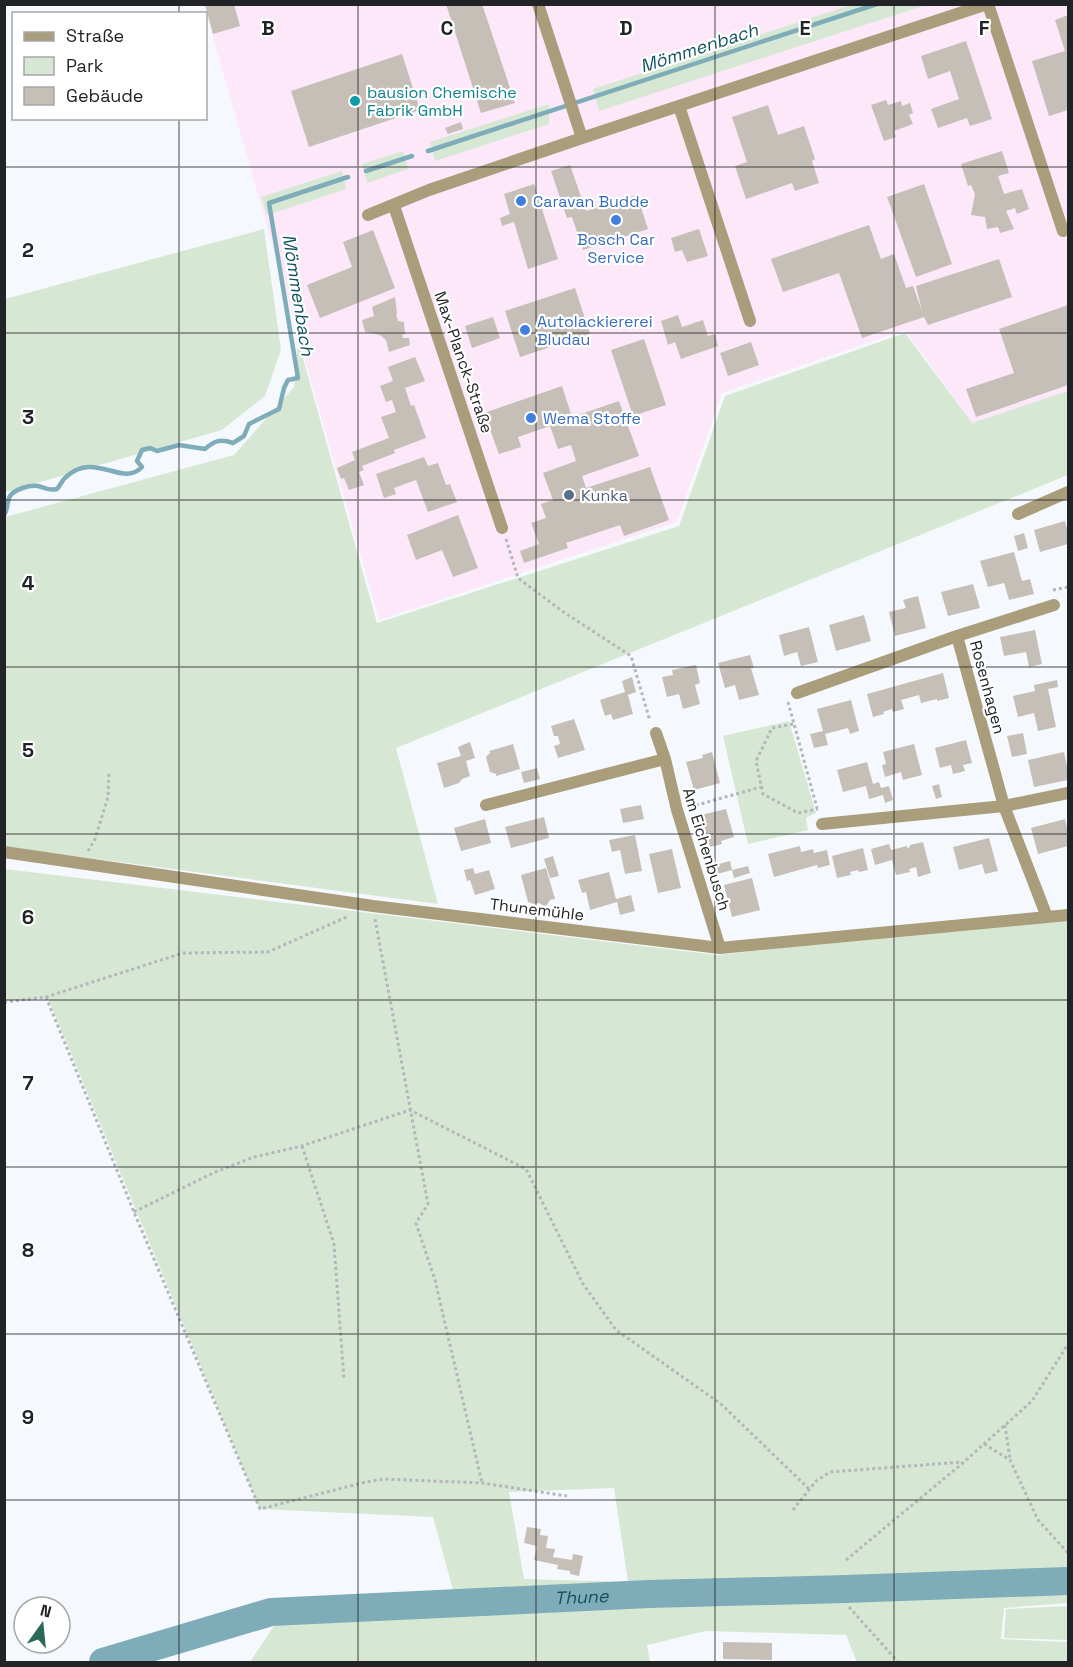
<svg xmlns="http://www.w3.org/2000/svg" width="1073" height="1667" font-family="'Space Grotesk',sans-serif">
  <style>
    .commercial { fill: #fce8f8 }
    .green { fill: #d6e8d3; fill-rule: evenodd }
    .lines { fill: none; stroke-linecap: round; stroke-linejoin: round }
    .stream { stroke: #7eacb8; stroke-width: 4.5 }
    .river { stroke: #7eacb8; stroke-width: 28 }
    .building { fill: #c6bfb8 }
    .path { stroke: #b3b7bb; stroke-width: 3; stroke-dasharray: 3 3; stroke-linecap: butt }
    .street { stroke: #aa9d7b; stroke-width: 12 }
    .grid { fill: none; stroke: #212326; stroke-width: 1.5; stroke-opacity: 0.55 }
    .culture-dot { fill: #0f9aa8; stroke: #fff; stroke-width: 2 }
    .shop-dot { fill: #3f7fe0; stroke: #fff; stroke-width: 2 }
    .service-dot { fill: #5c6f8a; stroke: #fff; stroke-width: 2 }
    .labels { text-anchor: middle; stroke-width: 4.5; stroke-linejoin: round; paint-order: stroke }
    .culture-label { font-size: 16px; fill: #0d838f; stroke: #fff; text-anchor: start }
    .shop-label { font-size: 16px; fill: #366cbe; stroke: #fff; text-anchor: start }
    .street-label { font-size: 16px; fill: #212326; stroke: #fff }
    .service-label { font-size: 16px; fill: #4e5e75; stroke: #fff; text-anchor: start }
    .water-label { font-size: 18px; font-style: italic; fill: #115260; stroke: #fff }
    .grid-label { font-size: 20px; text-anchor: middle; font-weight: bold; fill: #212326; stroke: #fff; stroke-width: 4.5; stroke-linejoin: round; paint-order: stroke }
  </style>
  <rect width="100%" height="100%" fill="#f5f9fe"/>
  <path class="commercial" d="M204 5H1068V392L972 423 905 330 722 393 677 522 379 620Z"/>
  <path class="green" d="M854 4 926 5 599 111 593 89Z
    M549 104V124L435 161 430 142Z
    M403 151 408 169 367 183 362 164Z
    M342 171 346 189 267 215 268 218 261 197Z
    M264 229 281 350 265 396 222 430 5 492V299Z
    M905 333 972 423 1068 391V475L396 748 438 904 5 847V517L234 455 294 387 298 341 377 623 679 526 725 396Z
    M789 721 816 813 806 818 808 830 748 844 723 736Z
    M5 869 717 955 1068 916V1603L1004 1608 1001 1639 1068 1642V1662H857L846 1635 706 1631 647 1645 650 1662H250L276 1623 460 1615 433 1517 260 1509 48 998 5 1000ZM614 1488 628 1582 524 1579 509 1492Z
    M1068 1606V1640L1004 1638 1006 1609Z"/>
  <g class="lines">
    <path class="stream" d="M428 151 877 4
      M366 171 412 156
      M4 515C9 508 6 502 10 496 15 489 29 485 38 486 46 488 49 491 57 489 60 486 62 480 66 477 95 450 122 488 142 467L137 461 142 450 150 448 157 451 179 445 205 449C215 440 221 439 233 443L244 436 249 424 279 409 284 388 288 380 298 378 269 203 348 177"/>
    <path class="river" id="s1" d="M103 1662 271 1612 649 1594 846 1589 1068 1581"/>
  </g>
  <path class="building" d="M205 4H234L240 26 213 34Z
    M446 4H482L515 103 481 113Z
    M1068 15V110L1049 116 1032 61 1065 51 1055 20Z
    M966 41 992 119 970 126 967 118 938 128 931 109 959 99 950 71 928 79 921 56Z
    M402 54 420 110 309 147 291 91Z
    M886 100 888 105 901 101 902 106 910 103 913 113 909 115 913 124 894 131 896 137 884 141 871 105Z
    M768 105 778 135 804 126 815 159 812 161 819 183 795 191 792 183 746 199 735 166 747 162 732 117Z
    M461 122 463 129 448 134 445 128Z
    M1002 151 1009 173 998 176 1004 194 1022 189 1029 209 1017 214 1015 208 1006 211 1014 229 1000 233 998 227 987 229 985 217 971 215 975 194 971 185 968 186 961 164Z
    M570 165 586 211 637 195 648 229 583 250 572 217 567 218 551 171Z
    M534 184 558 259 528 269 514 222 502 226 500 218 510 214 504 194Z
    M924 184 952 264 916 277 887 197Z
    M869 225 881 259 894 254 906 288 913 286 922 311 916 286 999 259 1012 297 928 325 924 317 862 338 839 273 783 292 771 259Z
    M699 229 708 256 687 262 682 250 675 252 671 238Z
    M373 230 395 288 320 318 307 285 352 267 343 242Z
    M575 288 590 334 520 357 505 311Z
    M395 297 397 314H396L398 321 404 322 405 334 402 335 403 338H409L410 345 389 352 386 340 380 335 365 332 362 320 374 316 372 307Z
    M1068 305V385L976 417 966 389 1014 373 999 329Z
    M678 315 682 327 703 320 708 336 715 334 718 346 681 359 675 342 668 345 661 321Z
    M493 317 500 338 472 348 465 326Z
    M644 339 666 405 633 416 611 350Z
    M751 342 759 365 728 376 720 353Z
    M415 357 425 381 405 388 411 406 414 405 426 438 394 450 395 453 362 466 364 470 359 472 364 485 349 490 344 478 341 479 337 468 355 460 352 452 389 438 381 417 396 412 392 400 386 402 380 386 393 381 388 367Z
    M562 386 572 417 619 401 639 456 582 476 586 488 650 467 669 520 624 536 620 525 566 543 568 548 524 563 520 551 539 544 531 523 546 518 541 504 553 500 543 473 576 461 571 445 558 449 550 426 518 437 521 447 499 454 484 413Z
    M424 457 428 466 438 463 446 485 450 484 457 502 428 512 416 480 394 488 396 494 384 498 376 474Z
    M458 515 478 568 453 577 442 550 416 560 407 535Z
    M1065 521 1068 532V544L1040 552 1034 530Z
    M1024 533 1028 548 1018 551 1014 536Z
    M1014 552 1022 581 1030 579 1034 594 1009 600 1004 583 988 587 980 561Z
    M973 584 980 608 948 616 941 592Z
    M918 596 926 628 895 636 889 612 906 608 903 600Z
    M864 615 871 641 836 651 829 625Z
    M809 627 818 662 801 666 797 652 784 656 779 635Z
    M1035 630 1042 664 1029 667 1026 652 1004 656 1000 637Z
    M750 655 754 668H751L759 695 739 700 735 685 725 688 718 663Z
    M696 665 700 683 695 685 700 704 683 709 679 694 667 697 662 677 673 675 672 670Z
    M943 673 949 698 937 701V699L921 703 919 695 901 700 904 709 893 712 892 709 883 712 884 714 873 717 867 694Z
    M632 677 636 692 628 695 633 714 613 720 611 714 605 716 600 700 625 692 622 681Z
    M1057 680 1058 687 1048 689 1056 727 1038 731 1034 713 1018 717 1013 696 1035 691 1034 685Z
    M851 700 859 731 850 734 848 728 825 734 828 745 814 748 810 734 823 731 817 709Z
    M574 719 585 750 558 758 554 746 560 744 558 736H554L551 726Z
    M1023 733 1027 754 1012 757 1007 736Z
    M966 740 972 763 963 765 965 771 953 774 951 765 940 768 935 748Z
    M470 742 475 758 466 761 470 776 462 779 459 783 444 788 437 763 461 756 458 747Z
    M513 744 520 769 496 776V774L490 772 486 757 490 753 489 751Z
    M914 744 922 775 903 780 901 772 885 777 882 765 886 764 883 752Z
    M712 752 720 783 694 790 686 762 703 758 702 755Z
    M1064 752 1068 771V780L1034 787 1028 760Z
    M867 762 873 784 879 782 881 788 889 786 893 800 885 803 883 795 869 799 866 786 843 792 837 770Z
    M537 768 540 779 524 783 521 772Z
    M939 784 942 797 936 799 932 786Z
    M641 805 644 819 623 823 620 809Z
    M726 809 734 837 721 841 722 844 710 847 701 815Z
    M544 817 549 838 511 848 505 827Z
    M485 819 491 843 461 851 454 828Z
    M1065 819 1068 832V846L1038 854 1031 828Z
    M635 835 642 871 625 874 620 850 612 852 609 840Z
    M989 838 998 871 985 874 982 864 959 870 953 847Z
    M923 842 931 873 918 877 916 867 909 869 910 872 896 875 892 860 875 865 871 849 889 844 891 850 907 846V848L910 847V845Z
    M800 846 801 852 813 849 814 853 827 850 830 865 818 868 817 865 774 877 768 854Z
    M863 848 868 870 859 872 858 870 850 872 851 875 837 878 832 856Z
    M672 849 681 888 658 893 649 854Z
    M553 856 559 876 550 878 544 859Z
    M730 861 732 870 717 874 715 865Z
    M748 866 750 873 734 878 732 870Z
    M473 868 475 874 489 870 495 889 475 895 470 880 467 881 464 870Z
    M546 868 555 899 550 900 547 905 544 906 539 903 534 904 528 902 521 875Z
    M609 872 616 899 631 895 635 911 620 915 617 902 590 910 586 892 582 893 578 880Z
    M752 878 760 910 732 917 724 885Z
    M527 1527 541 1529 540 1535 548 1536 546 1548 555 1549 553 1557 572 1560 573 1554 583 1556 579 1576 570 1574V1571L557 1569 558 1565 534 1560 537 1546 524 1543Z
    M723 1642 772 1643V1660L723 1659Z"/>
  <g class="lines">
    <path class="path" d="M506 539 518 578 562 611 631 656 650 721
      M1053 590 1068 587
      M788 702 817 808
      M793 724 772 728 756 761 763 794 798 813 818 809
      M690 807 761 787
      M88 851 95 839 108 797 109 773
      M375 919 428 1204 416 1223 435 1280 482 1483
      M46 997 134 1212 260 1509 366 1482 384 1479 482 1483 567 1496
      M4 1002 46 997 183 953 268 952 349 916
      M302 1146 334 1244 344 1380
      M134 1212 213 1173 254 1157 302 1146 410 1110 526 1169 583 1284 616 1330 721 1404 809 1489
      M1005 1425 1010 1459
      M984 1444 1010 1460 1038 1520 1068 1553
      M793 1510 816 1481 830 1472 962 1462
      M846 1560 964 1462 1032 1401 1068 1344
      M849 1607 898 1662"/>
    <path class="street" d="M538 4 582 138
      M988 4 1063 231
      M679 106 750 321
      M394 206 502 528
      M368 215 429 190 582 138 987 4
      M1018 514 1068 492
      M957 636 1004 806 1047 917
      M797 693 957 636 1054 605
      M656 733 665 759 677 810 720 948
      M486 805 665 759
      M822 824 1004 806 1068 793
      M4 852 373 906 720 948 1068 915"/>
  </g>
  <path class="grid" d="M179 4V14M358 4V1662M536 4V1662M715 4V1662M894 4V1662M179 118V1662M4 167H1068M4 333H1068M4 500H1068M4 667H1068M4 834H1068M4 1000H1068M4 1167H1068M4 1334H1068M4 1500H1068"/>
  <circle class="culture-dot" cx="355" cy="101" r="6"/>
  <g class="shop-dot">
    <circle cx="521" cy="201" r="6"/>
    <circle cx="616" cy="220" r="6"/>
    <circle cx="525" cy="330" r="6"/>
    <circle cx="531" cy="418" r="6"/>
  </g>
  <circle class="service-dot" cx="569" cy="495" r="6"/>
  <g class="labels">
    <g class="culture-label">
      <text x="367" y="98">bausion Chemische<tspan x="367" dy="18">Fabrik GmbH</tspan></text>
    </g>
    <g class="shop-label">
      <text x="533" y="207">Caravan Budde</text>
      <text x="616" y="245" text-anchor="middle">Bosch Car<tspan x="616" dy="18">Service</tspan></text>
      <text x="537" y="327">Autolackiererei<tspan x="537" dy="18">Bludau</tspan></text>
      <text x="543" y="424">Wema Stoffe</text>
    </g>
    <g class="street-label">
      <text transform="translate(464 362) rotate(71)" y="6">Max-Planck-Straße</text>
      <text transform="translate(988 687) rotate(75)" y="6">Rosenhagen</text>
      <text transform="translate(707 849) rotate(73)" y="6">Am Eichenbusch</text>
      <text transform="translate(537 909) rotate(7)" y="6">Thunemühle</text>
    </g>
    <g class="service-label">
      <text x="581" y="501">Kunka</text>
    </g>
    <g class="water-label">
      <text transform="translate(699 48) rotate(-18)" y="6">Mömmenbach</text>
      <text transform="translate(298 295) rotate(81)" y="6">Mömmenbach</text>
      <text dy="6" stroke="none"><textPath href="#s1" startOffset="486">Thune</textPath></text>
    </g>
  </g>
  <g class="grid-label">
    <text x="268" y="35">B</text>
    <text x="447" y="35">C</text>
    <text x="626" y="35">D</text>
    <text x="805" y="35">E</text>
    <text x="984" y="35">F</text>
    <text x="28" y="257">2</text>
    <text x="28" y="424">3</text>
    <text x="28" y="590">4</text>
    <text x="28" y="757">5</text>
    <text x="28" y="924">6</text>
    <text x="28" y="1090">7</text>
    <text x="28" y="1257">8</text>
    <text x="28" y="1424">9</text>
  </g>
  <rect width="1073" height="1667" fill="none" stroke="#212326" stroke-width="12"/>
  <rect x="12" y="12" width="195" height="108" fill="#ffffff" stroke="#a6a7a8" stroke-width="1.5"/>
  <rect x="24" y="32" width="30" height="9" fill="#aa9d7b" stroke="#a6a7a8" stroke-width="1.5"/>
  <text x="66" y="42" font-size="18" fill="#212326">Straße</text>
  <rect x="24" y="57" width="30" height="18" fill="#d6e8d3" stroke="#a6a7a8" stroke-width="1.5"/>
  <text x="66" y="72" font-size="18" fill="#212326">Park</text>
  <rect x="24" y="87" width="30" height="18" fill="#c6bfb8" stroke="#a6a7a8" stroke-width="1.5"/>
  <text x="66" y="102" font-size="18" fill="#212326">Gebäude</text>
  <g transform="translate(42 1625) rotate(15)"><circle r="28" fill="#ffffff" stroke="#a6a7a8" stroke-width="1.5"/>
  <path d="M0-4.5L10 22L0 15L-10 22Z" fill="#296957"/>
  <text y="-9" font-size="16" font-weight="bold" text-anchor="middle" fill="#212326">N</text>
  </g>
</svg>
